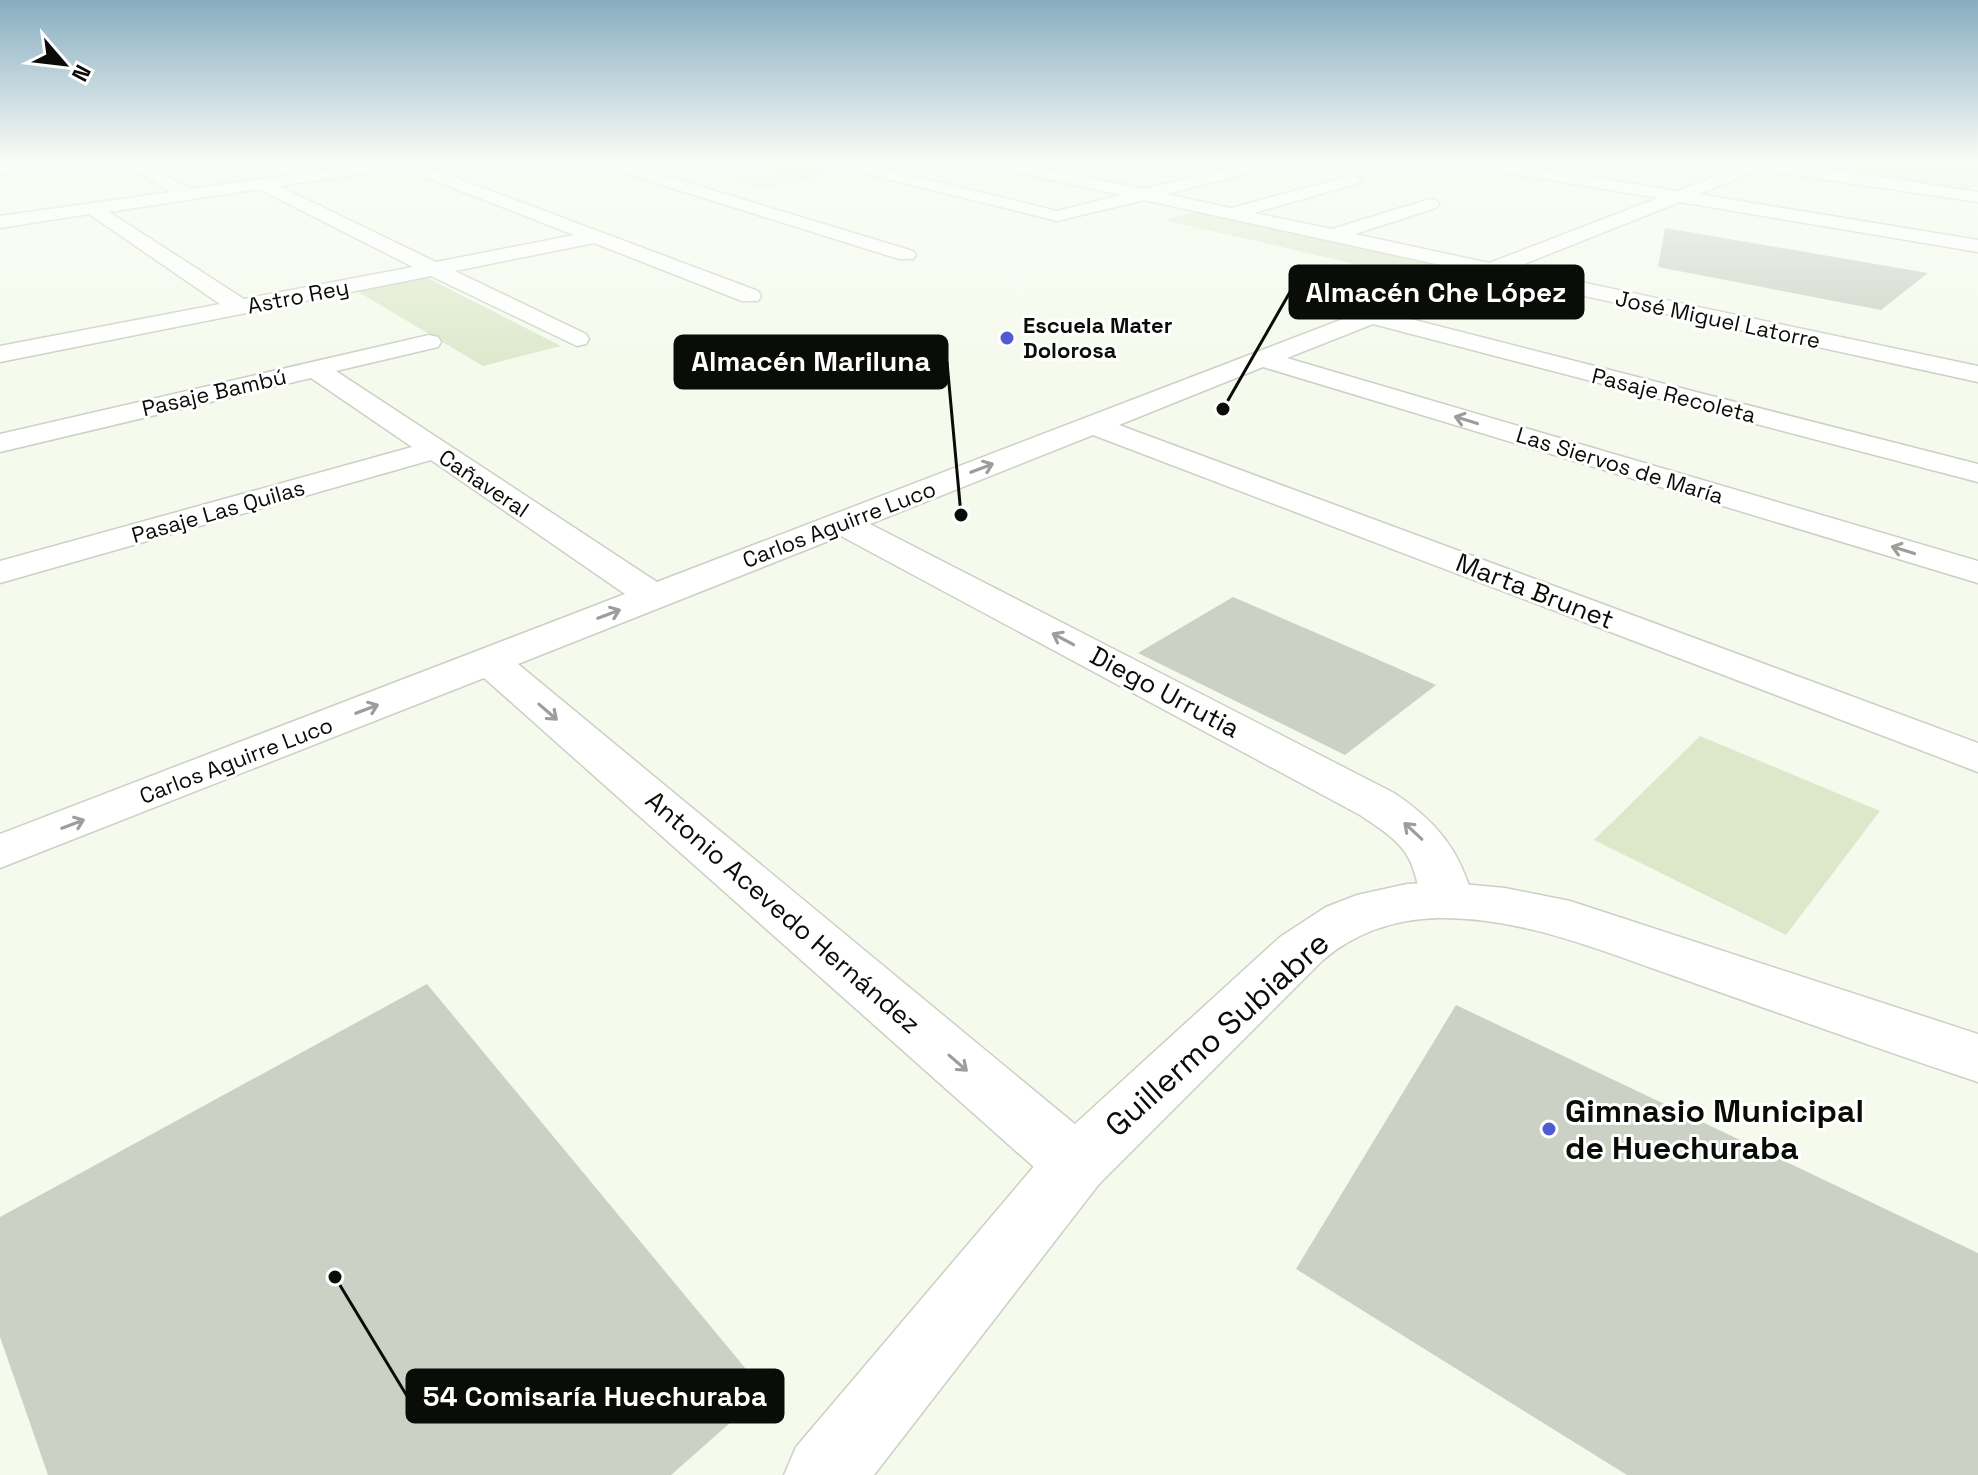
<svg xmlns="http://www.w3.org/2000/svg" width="1978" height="1475" font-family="'Space Grotesk',sans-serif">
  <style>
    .green { fill: #dde8cb }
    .building { fill: #ccd1c5 }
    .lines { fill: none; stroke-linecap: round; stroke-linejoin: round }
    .minor-casing { stroke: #cbd0c4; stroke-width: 3 }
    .tertiary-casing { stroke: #cbd0c4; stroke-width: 3 }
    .minor { fill: #fff; fill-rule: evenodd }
    .tertiary { fill: #fff; fill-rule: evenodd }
    .oneway { stroke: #9d9e9c }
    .poi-dot { fill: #505bd1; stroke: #fff; stroke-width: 3 }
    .labels { text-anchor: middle; stroke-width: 6; stroke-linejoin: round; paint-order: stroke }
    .far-street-label { font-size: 22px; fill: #0a0c08; stroke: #fff }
    .far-poi-label { font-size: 22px; font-weight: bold; fill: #0a0c08; stroke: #fff; text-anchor: start }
    .street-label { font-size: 26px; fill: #0a0c08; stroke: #fff }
    .near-street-label { font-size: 32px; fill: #0a0c08; stroke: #fff }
    .near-poi-label { font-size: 32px; font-weight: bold; fill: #0a0c08; stroke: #fff; text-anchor: start }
    .leader { fill: none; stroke: #0a0c08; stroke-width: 3 }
    .callout-dot { fill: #0a0c08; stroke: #fff; stroke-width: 3 }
    .callout { fill: #0a0c08; stroke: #0a0c08; stroke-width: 3 }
    .callout-label { font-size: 28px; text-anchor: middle; font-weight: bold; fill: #fff }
  </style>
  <rect width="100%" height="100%" fill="#f5faed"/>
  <path class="green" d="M1792 161H1978V183L1966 190 1947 189 1787 163Z
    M804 168 831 175 761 188 734 180Z
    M1195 212 1463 271 1434 282 1164 220Z
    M424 276 561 346 483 366 355 290Z
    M1700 736 1880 811 1786 935 1594 840Z"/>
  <path class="building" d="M1665 228 1928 273 1881 310 1658 267Z
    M1233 597 1372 657 1436 685 1345 755 1138 653Z
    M427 984 765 1392 671 1475H48L0 1337V1217Z
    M1456 1005 1978 1253V1475H1627L1296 1269Z"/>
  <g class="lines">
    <defs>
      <path id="minor" d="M27 161H69L61 166 0 174V164Z
        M120 161H139L190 189 390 161H429L422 165 758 291 761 296 758 301H742L594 243 455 271 586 334 589 339 586 344 577 346 431 276 0 362V346L220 304 89 214 0 228V216L171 192ZM402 168 574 235 436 262 279 186ZM259 189 413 267 244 299 109 212Z
        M592 161H616L913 251 916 255 913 259H899L595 164Z
        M825 161H851L1057 211 1121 195 988 166 980 161H1009L1144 189 1260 161H1272V167L1166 194 1231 208 1353 175 1361 180 1359 183 1254 213 1332 229 1430 199 1436 200 1439 204 1436 208 1355 234 1489 263 1658 198 1467 166 1459 161H1494L1677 191 1739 167 1733 165 1732 161H1776L1978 192V202L1760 170 1698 194 1978 240V252L1680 202 1514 268 1978 366V382L1493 276 1395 315 1978 464V482L1373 324 1287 358 1978 561V583L1263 367 1119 425 1978 743V772L1093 435 870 524 1394 793C1436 821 1460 850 1473 899L1465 912 1447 917 1429 912C1419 896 1418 880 1411 863 1402 841 1379 828 1360 815L841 536 518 664 1099 1144 1109 1164 1099 1184 1076 1192 1053 1184 484 678 0 868V834L625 594 431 460 0 583V561L412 447 311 378 0 452V434L429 335 438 337 441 342 438 347 336 371 657 582 1468 271 1144 200 1057 221 828 164Z"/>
      <path id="tertiary" d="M1440 882 1505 888 1570 901 1978 1034V1082C1878 1049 1779 1013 1680 978 1602 951 1523 917 1439 918 1396 919 1355 932 1322 961L1099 1184 874 1475H784L796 1447 1053 1144 1280 937 1326 907 1357 895 1407 884Z"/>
    </defs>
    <use href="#minor" class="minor-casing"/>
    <use href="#tertiary" class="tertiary-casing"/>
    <use href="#minor" class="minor"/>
    <use href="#tertiary" class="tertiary"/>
  </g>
  <defs><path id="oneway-shaft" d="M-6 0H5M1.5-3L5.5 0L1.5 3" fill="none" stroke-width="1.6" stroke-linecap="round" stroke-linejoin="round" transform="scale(2)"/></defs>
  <g class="oneway">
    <use href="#oneway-shaft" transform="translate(1466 420) rotate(-163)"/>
    <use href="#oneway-shaft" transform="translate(982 468) rotate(-21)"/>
    <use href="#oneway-shaft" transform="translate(1903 550) rotate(-163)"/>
    <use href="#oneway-shaft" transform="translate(609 614) rotate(-21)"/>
    <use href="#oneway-shaft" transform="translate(1063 639) rotate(-152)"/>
    <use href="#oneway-shaft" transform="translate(367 709) rotate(-21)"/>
    <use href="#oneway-shaft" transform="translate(548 712) rotate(41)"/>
    <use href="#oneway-shaft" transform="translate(73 824) rotate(-21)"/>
    <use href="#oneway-shaft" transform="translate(1413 831) rotate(-137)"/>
    <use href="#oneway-shaft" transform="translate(958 1063) rotate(41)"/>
  </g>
  <linearGradient id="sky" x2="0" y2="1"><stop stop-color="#88adc1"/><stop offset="0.44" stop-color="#fafdf7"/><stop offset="1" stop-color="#fafdf7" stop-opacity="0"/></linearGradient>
  <rect width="1978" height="367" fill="url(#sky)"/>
  <g class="poi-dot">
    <circle cx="1007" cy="338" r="8"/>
    <circle cx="1549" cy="1129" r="8"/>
  </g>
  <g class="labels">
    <g class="far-street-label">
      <text transform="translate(298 296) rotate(-11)" y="8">Astro Rey</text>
      <text transform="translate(1718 319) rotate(12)" y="8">José Miguel Latorre</text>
      <text transform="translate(214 392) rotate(-13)" y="8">Pasaje Bambú</text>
      <text transform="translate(1674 395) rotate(14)" y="8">Pasaje Recoleta</text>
      <text transform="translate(1620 465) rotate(17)" y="8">Las Siervos de María</text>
      <text transform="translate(484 483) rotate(34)" y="8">Cañaveral</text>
      <text transform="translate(218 511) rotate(-16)" y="8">Pasaje Las Quilas</text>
      <text transform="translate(839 524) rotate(-21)" y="8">Carlos Aguirre Luco</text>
      <text transform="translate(236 760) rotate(-21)" y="8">Carlos Aguirre Luco</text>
    </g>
    <g class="far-poi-label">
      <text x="1023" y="333">Escuela Mater<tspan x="1023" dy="25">Dolorosa</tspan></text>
    </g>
    <g class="street-label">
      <text transform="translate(1535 591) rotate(21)" y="9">Marta Brunet</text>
      <text transform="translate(1165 692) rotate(28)" y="9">Diego Urrutia</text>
      <text transform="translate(783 912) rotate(41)" y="9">Antonio Acevedo Hernández</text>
    </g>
    <g class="near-street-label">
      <text transform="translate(1217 1034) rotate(-42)" y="11">Guillermo Subiabre</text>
    </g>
    <g class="near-poi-label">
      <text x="1565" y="1122">Gimnasio Municipal<tspan x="1565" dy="37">de Huechuraba</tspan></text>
    </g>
  </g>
  <path class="leader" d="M1223 409L1290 292M961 515L947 362M335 1277L407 1396"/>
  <g class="callout-dot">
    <circle cx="1223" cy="409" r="8"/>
    <circle cx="961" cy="515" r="8"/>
    <circle cx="335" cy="1277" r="8"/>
  </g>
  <g class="callout">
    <rect x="1290" y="266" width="293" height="52" rx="8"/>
    <rect x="675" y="336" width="272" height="52" rx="8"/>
    <rect x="407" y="1370" width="376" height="52" rx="8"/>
  </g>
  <g class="callout-label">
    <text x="1436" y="302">Almacén Che López</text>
    <text x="811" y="371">Almacén Mariluna</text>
    <text x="595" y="1406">54 Comisaría Huechuraba</text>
  </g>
  <g transform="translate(64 64) rotate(118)" stroke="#ffffff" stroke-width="6" paint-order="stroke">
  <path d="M0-6L14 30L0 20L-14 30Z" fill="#0a0c08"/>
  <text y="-12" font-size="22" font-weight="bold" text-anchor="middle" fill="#0a0c08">N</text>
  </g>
</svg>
